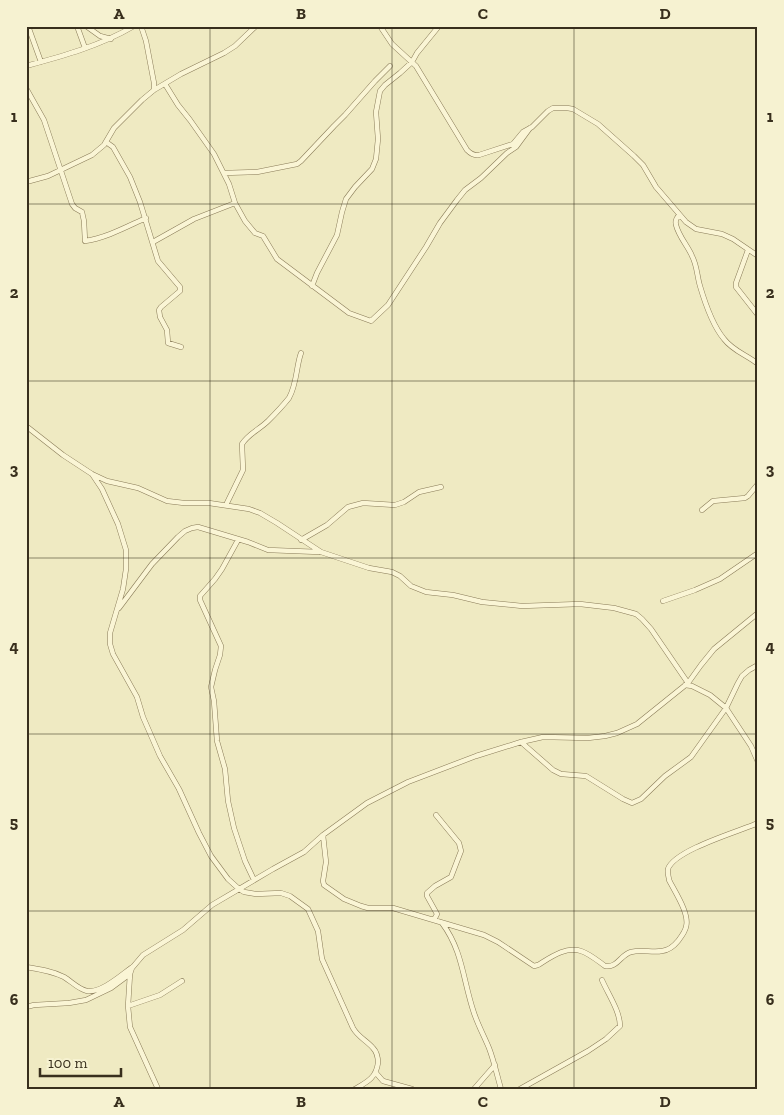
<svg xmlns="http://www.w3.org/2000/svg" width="784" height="1115" font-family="'Zilla Slab',serif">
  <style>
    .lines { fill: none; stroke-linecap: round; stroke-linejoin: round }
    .street-casing { stroke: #897b58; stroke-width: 5.5 }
    .street { stroke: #faf5d5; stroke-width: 4.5 }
    .grid { fill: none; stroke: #382f1d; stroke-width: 1; stroke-opacity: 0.55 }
    .neatline { fill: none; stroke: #382f1d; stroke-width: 2 }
    .grid-label { font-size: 16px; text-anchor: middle; font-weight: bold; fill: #382f1d }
  </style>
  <rect width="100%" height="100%" fill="#efeac2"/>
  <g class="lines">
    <defs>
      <path id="street" d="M28 26 41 62
        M77 26 85 48
        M86 26 100 36 111 39
        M141 26 146 41 154 83V90
        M380 26 392 44 416 66 467 150C471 154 474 156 479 155L513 144 523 132 532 127 548 111 553 108H567L573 109 598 124 634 156 643 165 656 187 686 222 696 229 722 234 733 239 758 256
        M26 66C63 56 100 46 134 26
        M165 84 178 105 190 120 214 154 229 184 235 203 245 221 255 233 263 236 277 259 349 313 371 321 388 305 426 247 440 223 457 200 465 190 481 178 507 153 516 147 530 128
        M26 88 44 120 72 204 75 208 82 212 84 221 85 241C106 238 126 227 146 218
        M106 142 113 147 130 177 140 202 158 261 180 287V291L161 307 159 310 160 317 167 330 168 343 181 347
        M224 173 257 172 297 164 301 161 334 126 345 115 375 81 390 66
        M26 182 48 176 92 155 104 145 114 128 142 100 154 90 181 74 224 53 235 46 256 26
        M679 215C676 219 675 221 676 225 679 237 688 246 692 256 697 265 697 276 700 286 705 303 713 326 724 339 733 351 747 355 758 364
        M153 242 194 219 235 203
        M748 250 736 283V287L758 315
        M312 286 317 273 337 235 342 212 346 199 355 187 372 169 376 159 378 139 376 112 380 91 385 85 400 73 412 62 417 53 439 26
        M26 426 63 455 92 474 107 481 138 488 167 501 184 503H209L249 509 260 513 277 523 321 552 369 568 392 572 400 576 411 586 426 592 453 595 482 602 522 606 580 604 614 608 636 614 642 619 651 629 688 683
        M92 474 102 489 118 524 126 550V569L123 589 110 633V644L113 654 137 697 143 717 160 756 179 789 199 833 211 856 228 879 239 889 244 892 256 894 281 893 290 896 308 909 318 931 322 959 353 1028C358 1037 366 1040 373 1048 377 1052 378 1058 378 1063 376 1078 367 1082 355 1089
        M226 505 243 470 242 444C248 434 260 429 268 421 273 416 285 403 289 398 297 384 296 367 301 353
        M702 510 713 501 745 498 748 496 758 484
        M238 540 222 569 215 579 200 596V600L221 646 220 655 215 670 211 687 214 701 217 741 225 769 228 801 234 828 245 861 254 880
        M301 540 327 525 348 507 363 503 395 505 404 502 419 492 441 487
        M663 601 695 590 720 579 758 553
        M119 608 152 564 178 537 185 531 192 528 198 527 248 542 268 550 319 552
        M685 685 692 686 710 695 726 708 751 746 758 762
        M521 742 553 770 561 774 586 776 623 799 632 803 641 799 665 776 691 757 726 708 738 683 742 676 749 670 758 665
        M323 835 326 862 323 881 324 885 344 899 361 906 368 908H393L484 935 498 942 534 966 538 965C551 957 566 946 581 951 590 954 598 961 605 966 618 968 620 955 631 952 642 949 652 953 662 951 670 950 674 946 678 941 681 937 685 932 686 927 690 914 675 892 669 880 669 877 667 873 668 869 674 850 740 831 758 823
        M434 920 437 914 427 896V893L435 886 451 877 461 851 459 843 436 815
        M442 923C463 951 463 981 474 1013 478 1025 484 1036 489 1048 494 1061 497 1075 501 1089
        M26 967C39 969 52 971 64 977 71 981 78 989 87 991 101 993 120 976 131 968
        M130 974 128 1006 130 1027 158 1089
        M128 1006 160 995 182 981
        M26 1007 34 1005 69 1003 86 1000 111 988 130 974 132 968 143 955 183 930 212 905 273 869 304 852 323 835 367 803 408 782 476 756 521 742 543 737 588 738 605 736 617 733 637 724 688 683 701 665 714 649 758 613
        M376 1073 383 1081 412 1089
        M474 1089 495 1065
        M520 1089 588 1051 606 1039 620 1026C620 1011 608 994 602 980"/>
    </defs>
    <use href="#street" class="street-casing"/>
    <use href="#street" class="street"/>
  </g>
  <path class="grid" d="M210 26V1089M392 26V1089M574 26V1089M26 204H758M26 381H758M26 558H758M26 734H758M26 911H758"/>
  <rect width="784" height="1115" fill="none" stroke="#f6f2d1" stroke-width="55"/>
  <path d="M40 1068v8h81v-8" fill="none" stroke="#382f1d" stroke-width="2.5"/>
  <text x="48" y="1068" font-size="15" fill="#382f1d" stroke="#f6f2d1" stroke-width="4" paint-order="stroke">100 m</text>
  <rect x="28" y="28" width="728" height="1060" class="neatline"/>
  <g class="grid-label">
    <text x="119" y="19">A</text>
    <text x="301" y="19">B</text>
    <text x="483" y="19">C</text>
    <text x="665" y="19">D</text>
    <text x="14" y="122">1</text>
    <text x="770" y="122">1</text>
    <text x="14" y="298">2</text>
    <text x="770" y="298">2</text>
    <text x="14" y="475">3</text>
    <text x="770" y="475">3</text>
    <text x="14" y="652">4</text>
    <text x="770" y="652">4</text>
    <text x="14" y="828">5</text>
    <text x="770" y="828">5</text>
    <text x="14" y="1005">6</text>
    <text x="770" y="1005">6</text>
    <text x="119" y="1107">A</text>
    <text x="301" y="1107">B</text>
    <text x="483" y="1107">C</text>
    <text x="665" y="1107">D</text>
  </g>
</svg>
